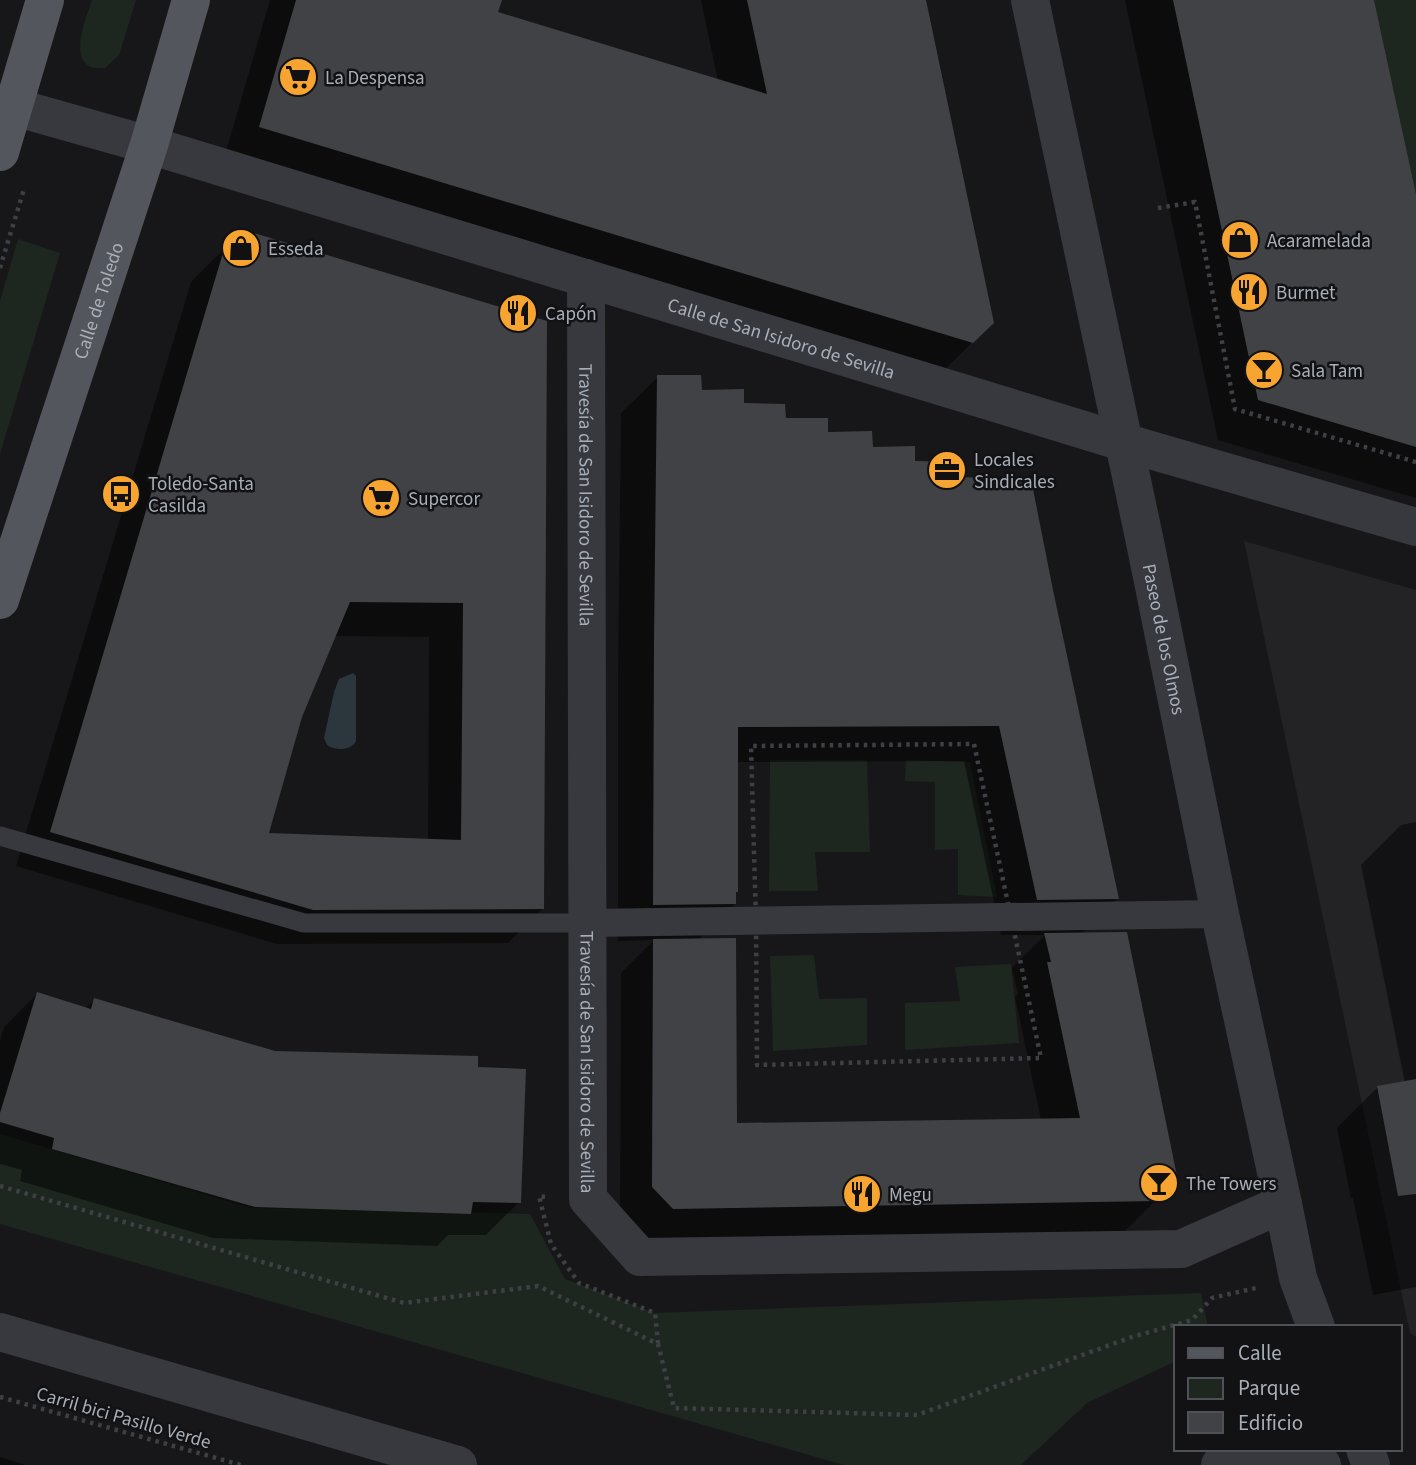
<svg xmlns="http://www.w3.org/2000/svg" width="1416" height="1465" font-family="'Source Sans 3',sans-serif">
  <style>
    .built { fill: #232326 }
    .green { fill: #1e271f }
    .water { fill: #2c373d }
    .shadow { fill: #0007; fill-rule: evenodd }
    .building { fill: #414246; fill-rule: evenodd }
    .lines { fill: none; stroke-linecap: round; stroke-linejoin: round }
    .path { stroke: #3e4045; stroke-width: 4.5; stroke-dasharray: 3.5 5; stroke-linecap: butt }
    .service { stroke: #38393e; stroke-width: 19 }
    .pedestrian { stroke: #38393e; stroke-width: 28 }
    .minor { stroke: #38393e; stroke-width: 38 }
    .primary { stroke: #53565d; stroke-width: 38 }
    .labels { text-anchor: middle; stroke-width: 5; stroke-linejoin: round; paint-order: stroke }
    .poi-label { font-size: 19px; fill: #a8afb9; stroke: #121214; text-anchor: start }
    .street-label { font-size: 19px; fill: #a8afb9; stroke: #121214 }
  </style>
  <rect width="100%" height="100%" fill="#171719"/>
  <path class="built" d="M1244 541 1416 590V1337L1410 1333Z"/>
  <path class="green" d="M92 0H136L119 55 105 68C104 68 94 68 94 68 67 61 87 16 92 0Z
    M1374 0H1416V194Z
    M18 239 60 253 0 454V301Z
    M770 760H867L870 852H815L818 891H769Z
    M906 760 970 762 997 897 958 895V849L935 850V782L905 781Z
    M814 955 819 999 867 998V1045L773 1051 770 956Z
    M1011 964 1019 1043 905 1050V1003L960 1001 955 967Z
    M0 1134 251 1208 530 1214 565 1279 655 1313 1201 1293 1208 1327H1176V1361L1087 1403 1021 1465H844L0 1224Z"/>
  <path class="water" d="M353 673 356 676V741C351 751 335 751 327 745L324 738 334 692 339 679Z"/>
  <path class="shadow" d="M270 0H501L496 13 718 81 701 0H924L993 322 934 380 222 165Z
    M1125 0H1373L1416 202V498L1218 440Z
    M226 247 545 323 543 908 508 943 277 944 16 866 191 282ZM334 636 429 637 428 841 266 835 300 716Z
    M658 377 956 479 1118 898 1081 934 1157 1199 1123 1233 640 1241 620 1220 621 973 654 940 618 941V679L621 413ZM964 761 1001 935H1045L1012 968 1018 994 1015 997 1041 1120 735 1125 698 940 734 904 736 762Z
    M1416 822V1287L1373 1295 1353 1198H1351L1337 1128 1377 1088 1405 1083 1361 865 1401 825Z
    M37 994 85 1009 94 1000 274 1052 476 1069 519 1202 486 1235H448L437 1246 213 1238 20 1181 22 1170 0 1164V1041L4 1027Z
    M0 1457 26 1465H0Z"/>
  <path class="building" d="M296 0H502L498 12 767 94 747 0H926L994 323 973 343 259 127Z
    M1173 0H1374L1416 194V447L1258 400Z
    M247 231 547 321 544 909 313 910 50 832 225 246ZM350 602 463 603 461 840 269 833 302 717Z
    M657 375H701L702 390 744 389V403L785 404 786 418H828V432L872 431 873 447 915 446V461L957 462V477L1031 479 1053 590 1119 899 1037 900 999 726 738 727V892H736V904L653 905 654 642Z
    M1127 932 1177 1176 1158 1201 673 1209 652 1187 653 939 736 938 737 1123 1080 1118 1047 962H1051L1044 933Z
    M37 992 91 1009 94 998 275 1051 478 1056V1067L526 1069 521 1203 473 1202 471 1214 255 1207 52 1149 54 1138 0 1122V1113Z
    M1416 1079V1194L1398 1196 1377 1086Z"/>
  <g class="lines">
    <path class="path" d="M1158 208 1195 202 1235 409 1416 462
      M0 268 24 189
      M974 744 1041 1058 757 1065 756 921 751 746Z
      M0 1186 404 1303 538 1286 658 1344 674 1408 917 1415 1132 1337 1192 1320 1212 1298 1256 1288
      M545 1197 539 1196 551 1244 579 1283 655 1313 658 1343
      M0 1397 241 1465"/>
    <path class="service" d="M0 836 304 923H587"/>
    <path class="pedestrian" d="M587 923 1220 914"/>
    <g class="minor">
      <path id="s1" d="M1030 0 1145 542 1220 914 1283 1204 1298 1278 1316 1327"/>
      <path id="s2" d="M0 103 149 145 1123 442 1416 527"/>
      <path id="s3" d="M586 278 588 1199 640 1257 1181 1249 1283 1204"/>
      <path d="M0 1332 458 1465"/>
      <path d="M1365 1449 1371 1465"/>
      <path d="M1220 1465 1232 1460 1286 1455 1322 1465"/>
    </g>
    <g class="primary">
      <path d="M0 152 45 0"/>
      <path id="s4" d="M0 600 149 145 191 0"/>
    </g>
  </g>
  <defs>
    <symbol id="supermarket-disc" viewBox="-11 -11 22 22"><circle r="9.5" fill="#f7a530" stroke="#121214"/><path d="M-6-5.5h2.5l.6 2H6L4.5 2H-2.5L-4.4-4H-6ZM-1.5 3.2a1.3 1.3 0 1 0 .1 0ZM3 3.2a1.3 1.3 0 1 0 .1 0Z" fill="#111"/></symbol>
    <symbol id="shop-disc" viewBox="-11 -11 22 22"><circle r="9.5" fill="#f7a530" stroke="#121214"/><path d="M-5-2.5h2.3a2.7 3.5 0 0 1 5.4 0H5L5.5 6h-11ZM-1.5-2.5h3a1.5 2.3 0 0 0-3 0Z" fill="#111"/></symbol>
    <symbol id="restaurant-disc" viewBox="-11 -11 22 22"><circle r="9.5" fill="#f7a530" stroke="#121214"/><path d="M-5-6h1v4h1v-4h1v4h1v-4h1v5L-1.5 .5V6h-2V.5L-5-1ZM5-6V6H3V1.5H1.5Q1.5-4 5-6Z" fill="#111"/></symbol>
    <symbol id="bar-disc" viewBox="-11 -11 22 22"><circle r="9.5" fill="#f7a530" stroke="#121214"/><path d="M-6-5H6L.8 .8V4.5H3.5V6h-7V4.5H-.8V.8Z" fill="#111"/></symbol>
    <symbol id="office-disc" viewBox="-11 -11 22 22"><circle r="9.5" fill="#f7a530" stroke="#121214"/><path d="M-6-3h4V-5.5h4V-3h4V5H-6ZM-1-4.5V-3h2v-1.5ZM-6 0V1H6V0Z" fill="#111"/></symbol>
    <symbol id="bus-disc" viewBox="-11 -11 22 22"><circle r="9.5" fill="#f7a530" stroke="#121214"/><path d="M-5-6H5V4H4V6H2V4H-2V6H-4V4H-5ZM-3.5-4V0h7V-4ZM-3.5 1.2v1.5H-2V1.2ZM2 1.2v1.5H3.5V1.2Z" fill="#111"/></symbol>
  </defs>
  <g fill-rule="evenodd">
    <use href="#supermarket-disc" x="276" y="55" width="44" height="44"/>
    <use href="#shop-disc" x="1218" y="218" width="44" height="44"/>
    <use href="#shop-disc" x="219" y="226" width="44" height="44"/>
    <use href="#restaurant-disc" x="1227" y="270" width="44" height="44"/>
    <use href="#restaurant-disc" x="496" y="291" width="44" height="44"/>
    <use href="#bar-disc" x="1242" y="348" width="44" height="44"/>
    <use href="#office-disc" x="925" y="448" width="44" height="44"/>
    <use href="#bus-disc" x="99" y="472" width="44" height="44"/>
    <use href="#supermarket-disc" x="359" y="476" width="44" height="44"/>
    <use href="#bar-disc" x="1137" y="1161" width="44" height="44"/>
    <use href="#restaurant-disc" x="840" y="1172" width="44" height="44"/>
  </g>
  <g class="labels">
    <g class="poi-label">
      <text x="325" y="84">La Despensa</text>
      <text x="1267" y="247">Acaramelada</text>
      <text x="268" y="255">Esseda</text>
      <text x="1276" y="299">Burmet</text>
      <text x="545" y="320">Capón</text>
      <text x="1291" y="377">Sala Tam</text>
      <text x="974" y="466">Locales<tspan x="974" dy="22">Sindicales</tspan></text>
      <text x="148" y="490">Toledo-Santa<tspan x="148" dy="22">Casilda</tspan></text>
      <text x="408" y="505">Supercor</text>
      <text x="1186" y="1190">The Towers</text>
      <text x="889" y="1201">Megu</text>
    </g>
    <g class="street-label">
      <text dy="7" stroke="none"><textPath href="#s4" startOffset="315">Calle de Toledo</textPath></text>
      <text dy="7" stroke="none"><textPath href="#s2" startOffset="816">Calle de San Isidoro de Sevilla</textPath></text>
      <text dy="7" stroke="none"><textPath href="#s3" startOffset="217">Travesía de San Isidoro de Sevilla</textPath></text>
      <text dy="7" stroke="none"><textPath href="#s1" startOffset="653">Paseo de los Olmos</textPath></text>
      <text dy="7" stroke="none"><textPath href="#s3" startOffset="784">Travesía de San Isidoro de Sevilla</textPath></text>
      <text transform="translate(124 1417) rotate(16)" y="7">Carril bici Pasillo Verde</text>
    </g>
  </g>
  <rect x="1174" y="1325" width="228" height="126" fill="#121214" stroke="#4e5156" stroke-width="2"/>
  <rect x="1188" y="1348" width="35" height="10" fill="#53565d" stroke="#4e5156" stroke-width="2"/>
  <text x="1238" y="1360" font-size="21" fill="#a8afb9">Calle</text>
  <rect x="1188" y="1378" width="35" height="21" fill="#1e271f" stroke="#4e5156" stroke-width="2"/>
  <text x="1238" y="1395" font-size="21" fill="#a8afb9">Parque</text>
  <rect x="1188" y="1412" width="35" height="21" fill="#414246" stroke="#4e5156" stroke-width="2"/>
  <text x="1238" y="1430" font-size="21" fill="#a8afb9">Edificio</text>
</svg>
